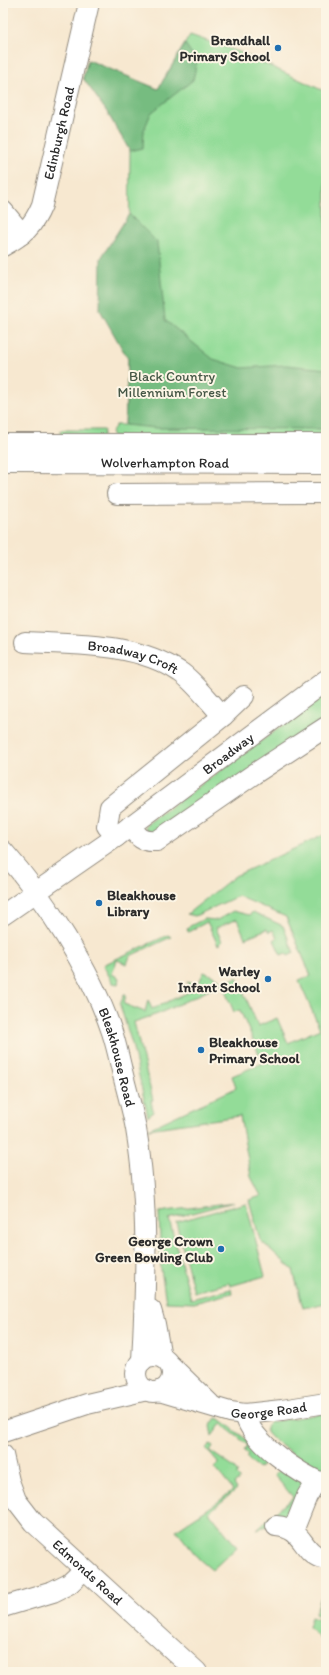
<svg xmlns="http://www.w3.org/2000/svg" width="329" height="1675" font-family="Itim,sans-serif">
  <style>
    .green { fill: #93dc98; stroke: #5f8462 }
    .forest { fill: #76bc80; stroke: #507456 }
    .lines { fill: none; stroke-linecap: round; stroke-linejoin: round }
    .minor-casing { stroke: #918a7e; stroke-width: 22 }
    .highway-casing { stroke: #918a7e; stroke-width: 24 }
    .minor { stroke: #fff; stroke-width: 20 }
    .highway { stroke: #fff; stroke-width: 22 }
    .poi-dot { fill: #1f6fb2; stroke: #fcf5e5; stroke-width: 1.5 }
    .labels { text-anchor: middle; stroke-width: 4; stroke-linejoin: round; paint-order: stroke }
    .poi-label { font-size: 14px; font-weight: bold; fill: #2b2b2b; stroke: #fcf5e5; text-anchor: end }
    .street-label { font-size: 14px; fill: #2b2b2b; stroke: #fcf5e5 }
    .park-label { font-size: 14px; fill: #455746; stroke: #fcf5e5 }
  </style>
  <rect width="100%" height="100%" fill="#fcf5e5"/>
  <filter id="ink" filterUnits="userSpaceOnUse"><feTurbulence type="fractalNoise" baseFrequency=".025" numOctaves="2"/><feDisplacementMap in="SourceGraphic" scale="8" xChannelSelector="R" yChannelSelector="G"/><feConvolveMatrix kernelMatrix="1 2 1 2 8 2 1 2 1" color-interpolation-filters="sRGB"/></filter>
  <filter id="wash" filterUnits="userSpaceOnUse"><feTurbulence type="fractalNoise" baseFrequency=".012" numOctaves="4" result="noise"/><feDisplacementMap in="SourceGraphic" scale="16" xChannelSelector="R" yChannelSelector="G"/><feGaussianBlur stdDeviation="0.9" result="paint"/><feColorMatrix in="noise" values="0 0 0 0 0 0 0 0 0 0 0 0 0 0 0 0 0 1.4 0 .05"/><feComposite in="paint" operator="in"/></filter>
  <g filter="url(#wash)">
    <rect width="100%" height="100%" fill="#f7e8d0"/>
    <path class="green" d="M190 35 242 53 326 92V438L113 436 111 433 116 425H125L128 359 130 151 107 112 83 78 88 60 158 89Z
      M61 430H104L102 439H60Z
      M326 694V720L152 837 145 828 147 824Z
      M326 834V967L323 968 326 976V1303L303 1308 293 1270 260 1240 249 1200 261 1196 251 1177 240 1116 148 1129 236 1088 232 1076 263 1063 240 1010 234 1012 222 984 158 1014 134 1022 153 1100H151L153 1112 148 1117 132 1044 120 1005 124 994H126L124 1004 145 1012 148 1000 152 1009 191 991 187 982 198 984 204 972 220 979 222 984 237 977 258 1026 277 1018 288 1043 320 1029 299 981 311 976 286 917 238 896 195 916 187 914 235 876Z
      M233 911 249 915 253 912 283 926 294 953 288 956 286 953 281 955 274 940 277 938 273 930 269 932 267 929 245 938 237 919 216 928 222 942 218 945 207 922 188 932 187 929 190 926 204 919 217 920Z
      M168 935 171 937 130 956 127 964 117 960 112 974 119 978 118 984 113 983 103 965Z
      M234 1202 169 1219 191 1299 231 1289 232 1293 194 1303 166 1302 161 1269 159 1212Z
      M246 1203 265 1276 230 1286 229 1283 194 1292 176 1222Z
      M326 1413V1474C315 1468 272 1442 267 1432 264 1428 267 1425 270 1422Z
      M216 1418 220 1419 270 1458 258 1469 246 1457 248 1454 244 1451 248 1445 221 1424 212 1436 210 1426Z
      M210 1444 213 1446 210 1451 233 1467 238 1473 236 1475 240 1479 234 1484 237 1489 209 1512 237 1547 212 1570 199 1559 176 1530 218 1502 233 1490 215 1468 219 1463 206 1448Z
      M282 1468 306 1483 287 1521 276 1523 257 1529 293 1497 274 1475Z
      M326 1582V1618L315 1614Z
      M311 1617 326 1622V1645L308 1627Z"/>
    <path class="forest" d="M185 44 197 61 193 80 151 113 144 130 143 148 130 151 107 112 83 78 88 60 158 89Z
      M129 214 157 242 165 320 213 359 242 368 286 365 326 369V429L155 428 125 425 128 359 100 310 101 258Z"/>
  </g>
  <g filter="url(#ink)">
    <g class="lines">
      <defs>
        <g id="minor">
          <path d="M3 211 22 234"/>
          <path id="s1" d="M3 246C23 235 33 227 42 205L89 3"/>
          <path d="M117 494 326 493"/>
          <path id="s2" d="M25 642C77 645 135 642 180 672 193 680 211 704 223 716"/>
          <path d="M130 826C139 838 142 842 157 841L254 774 326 727"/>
          <path d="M116 837 107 826 110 807 223 716 244 696"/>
          <path id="s3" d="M3 851C45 898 92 972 112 1032 117 1047 120 1063 124 1079 128 1095 133 1112 136 1129 149 1205 146 1284 142 1361"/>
          <path id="s4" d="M3 915 116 837 326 680"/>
          <path d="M151 1310 155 1324 161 1357"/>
          <circle cx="154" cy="1374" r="18"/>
          <path d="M171 1366 210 1404"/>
          <path id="s5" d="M159 1391 230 1412 245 1414 282 1410 326 1403"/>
          <path d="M245 1414C251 1443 300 1474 326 1485"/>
          <path d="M3 1432 87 1404 147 1390"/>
          <path id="s6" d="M3 1455 9 1481 16 1500 33 1522 197 1672"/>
          <path d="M276 1526C304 1528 300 1550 321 1558"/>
          <path d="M293 1531 307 1496 316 1481"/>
          <path d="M3 1607 53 1592 69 1584 84 1570"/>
        </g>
        <g id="highway">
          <path d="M3 445H326"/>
          <path id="s7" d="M3 462 326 463"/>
        </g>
      </defs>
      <use href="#minor" class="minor-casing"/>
      <use href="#highway" class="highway-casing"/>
      <use href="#minor" class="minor"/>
      <use href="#highway" class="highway"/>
    </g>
  </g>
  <g class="poi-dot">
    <circle cx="278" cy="48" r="4"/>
    <circle cx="99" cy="903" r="4"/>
    <circle cx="268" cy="979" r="4"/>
    <circle cx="201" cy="1050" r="4"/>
    <circle cx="221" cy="1249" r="4"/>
  </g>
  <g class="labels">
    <g class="poi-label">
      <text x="270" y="45">Brandhall<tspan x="270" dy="16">Primary School</tspan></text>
      <text x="107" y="900" text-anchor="start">Bleakhouse<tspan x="107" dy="16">Library</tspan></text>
      <text x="260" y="976">Warley<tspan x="260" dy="16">Infant School</tspan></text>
      <text x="209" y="1047" text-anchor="start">Bleakhouse<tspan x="209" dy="16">Primary School</tspan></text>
      <text x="213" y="1246">George Crown<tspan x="213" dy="16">Green Bowling Club</tspan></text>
    </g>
    <g class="street-label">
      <text dy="5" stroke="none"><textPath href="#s1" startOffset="132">Edinburgh Road</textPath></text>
      <text dy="5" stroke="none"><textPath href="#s7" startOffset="162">Wolverhampton Road</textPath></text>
      <text dy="5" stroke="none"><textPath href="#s2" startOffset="110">Broadway Croft</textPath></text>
      <text dy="5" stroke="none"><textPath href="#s4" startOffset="277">Broadway</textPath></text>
      <text dy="5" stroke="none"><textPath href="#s3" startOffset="238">Bleakhouse Road</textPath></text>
      <text dy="5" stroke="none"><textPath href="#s5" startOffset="113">George Road</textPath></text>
      <text dy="5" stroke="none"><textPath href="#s6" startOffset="149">Edmonds Road</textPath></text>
    </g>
    <g class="park-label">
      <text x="172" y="381">Black Country<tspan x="172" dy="16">Millennium Forest</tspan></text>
    </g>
  </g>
  <rect width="329" height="1675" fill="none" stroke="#fcf5e5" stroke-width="16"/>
</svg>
